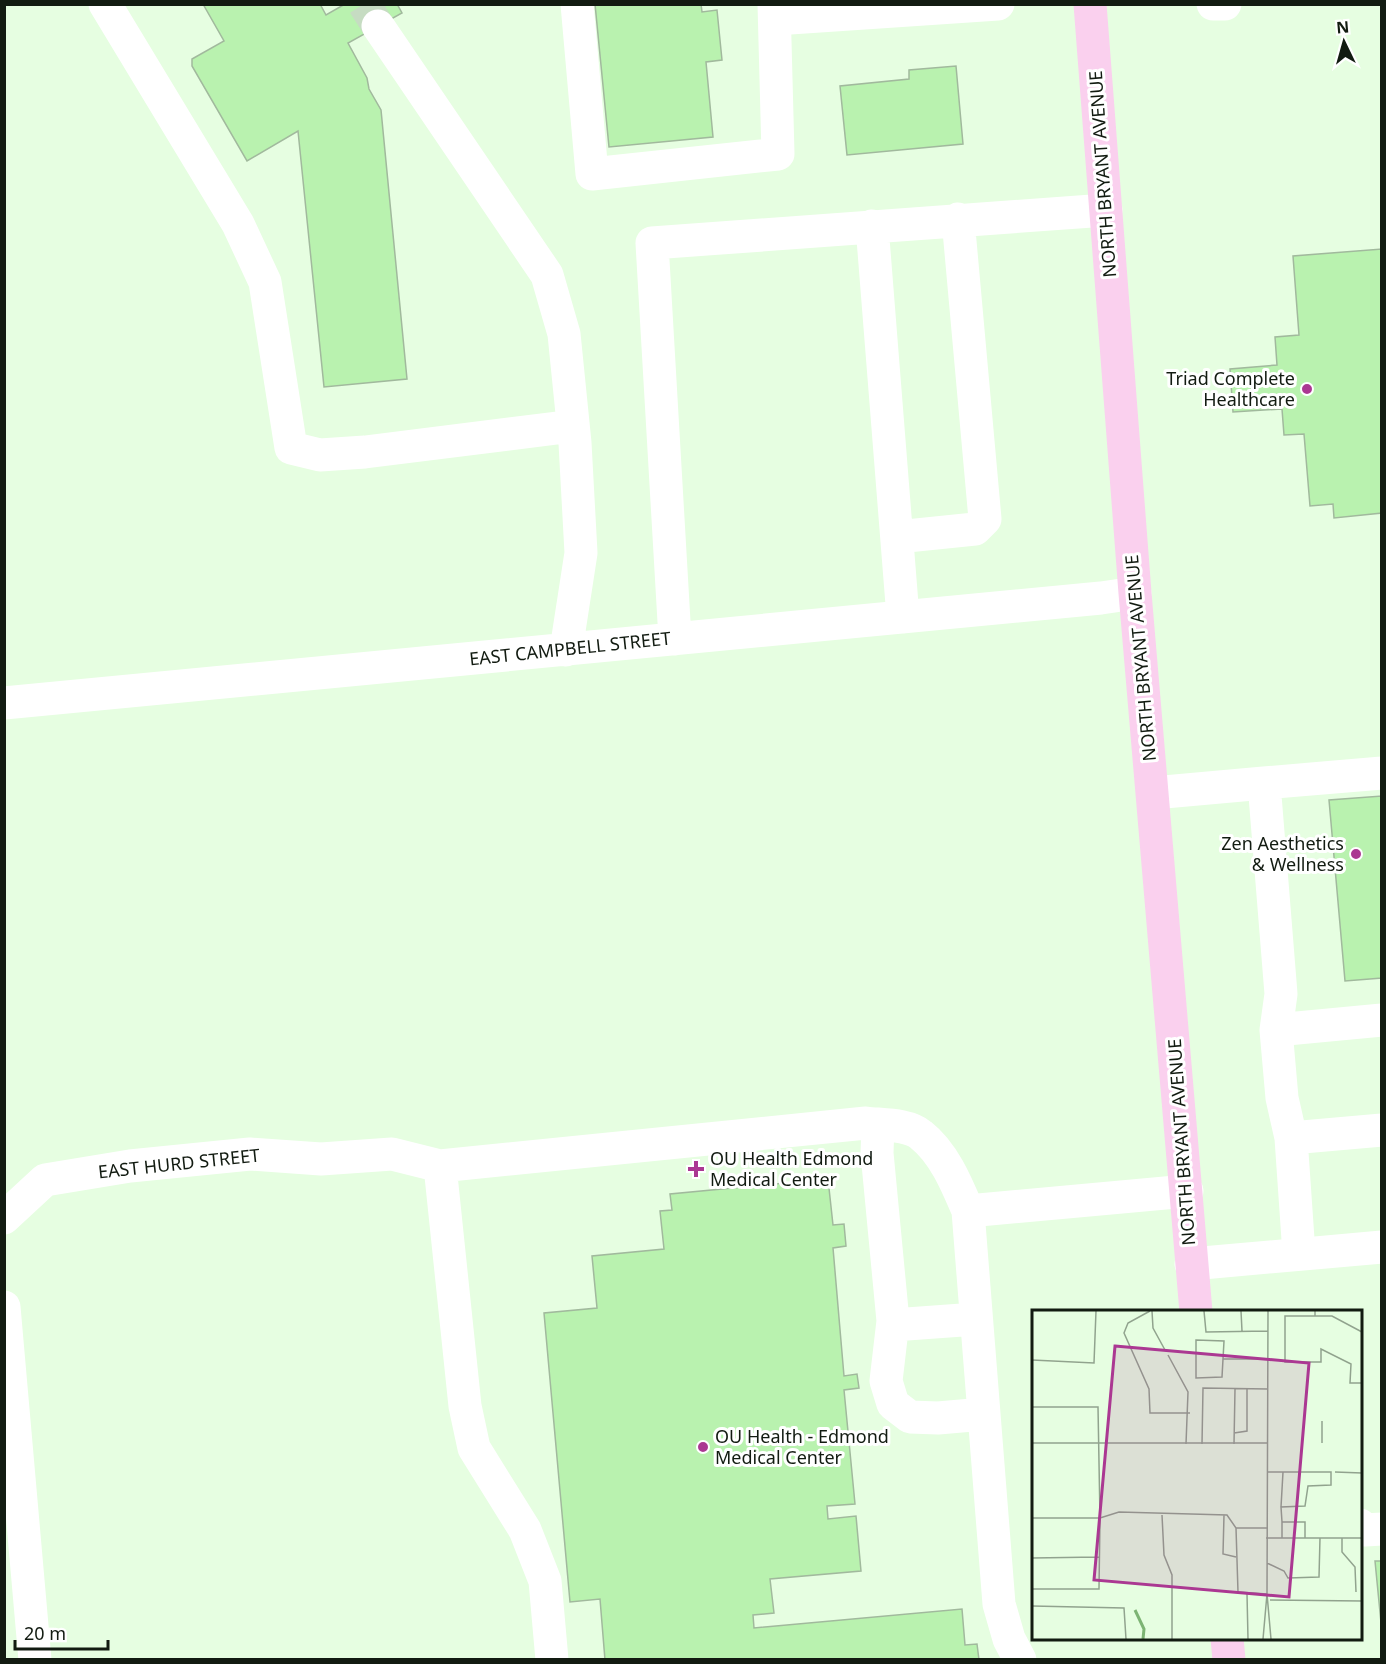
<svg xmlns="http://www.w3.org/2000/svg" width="1386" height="1664" font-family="'Noto Sans',sans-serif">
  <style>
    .building { fill: #b9f2af; stroke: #a1b99d; stroke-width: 1.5 }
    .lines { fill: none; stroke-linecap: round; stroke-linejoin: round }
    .minor-tunnel { stroke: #c6dcc2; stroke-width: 33; stroke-dasharray: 33 16; stroke-linecap: butt }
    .minor { stroke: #fff; stroke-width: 33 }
    .major { stroke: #fad0ee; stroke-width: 33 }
    .poi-dot { fill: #ab3892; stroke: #fff; stroke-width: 2 }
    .labels { text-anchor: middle; stroke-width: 6; stroke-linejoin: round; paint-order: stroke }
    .street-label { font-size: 18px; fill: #121b11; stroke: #fff }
    .poi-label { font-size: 18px; fill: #121b11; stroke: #fff; text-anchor: end }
    .inset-river { fill: none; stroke: #7db474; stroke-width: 3 }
    .inset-road { fill: none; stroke: #91a38e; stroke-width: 1.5 }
    .view { fill: #ab3892; fill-opacity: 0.15; stroke: #ab3892; stroke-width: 3 }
    .inset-edge { fill: none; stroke: #121b11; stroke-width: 3 }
  </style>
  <rect width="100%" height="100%" fill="#e6fee1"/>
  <path class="building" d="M203 4H320L326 15 345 4H397L402 13 348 43 367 78 369 89 381 110 407 379 324 387 298 131 247 161 192 66V59L224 41Z
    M595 4H701L702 12 717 10 722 60 706 62 713 137 609 147Z
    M956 66 963 144 847 155 840 86 909 79V70Z
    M1382 249V513L1334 518 1333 504 1310 506 1304 434 1284 435 1282 409 1233 412 1230 369 1277 365 1275 337 1299 335 1293 256Z
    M1382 796V978L1345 981 1329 800Z
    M828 1179 833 1225 844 1224 846 1246 833 1248 844 1376 857 1374 859 1388 844 1390 855 1504 827 1506 828 1519 856 1516 861 1571 770 1579 774 1613 753 1615 754 1628 962 1609 965 1645 977 1644 979 1660H605L600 1599 570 1602 544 1313 597 1308 592 1256 664 1249 660 1211 672 1210 670 1194Z
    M1375 1561H1382V1633Z"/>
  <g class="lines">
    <path class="minor-tunnel" d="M364 4 378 26"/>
    <path class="minor" d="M105 4 238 224 265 282 291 448 320 455 365 452 573 426
      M577 4 592 174 778 154 774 4
      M1213 4H1225
      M775 19 998 4
      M378 26 547 275 564 334 575 443 581 553 566 650
      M872 226 903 617
      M897 537 975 529 985 519 958 219
      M675 639 652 243 1106 210
      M4 703 1101 598 1135 593
      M1264 783 1382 773
      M1153 793 1264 783 1281 994 1276 1030
      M878 1124 877 1153 893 1321 886 1381 893 1404 910 1417 938 1418 984 1414
      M1291 1138 1282 1098 1276 1030 1382 1020
      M440 1166 465 1406 474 1448 525 1530 545 1581 552 1660
      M968 1211 1187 1191
      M4 1218 45 1180 130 1166 250 1154 321 1159 392 1154 440 1166 866 1123C882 1125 908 1124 921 1135 944 1153 957 1185 968 1211L999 1604 1009 1639 1020 1660
      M1299 1254 1291 1138 1382 1130
      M1191 1264 1382 1247
      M4 1307 35 1660
      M893 1325 976 1319
      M1360 1525 1365 1530 1382 1529"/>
    <path class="major" d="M1090 4 1135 593 1196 1312
      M1227 1638 1229 1660"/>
  </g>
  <g class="poi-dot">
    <circle cx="1307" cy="389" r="6"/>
    <circle cx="1356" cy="854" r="6"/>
    <path d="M693 1160h6v6h6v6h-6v6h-6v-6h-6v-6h6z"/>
    <circle cx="703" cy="1447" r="6"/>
  </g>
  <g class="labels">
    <g class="street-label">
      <text transform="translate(1103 174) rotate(-94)" y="6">NORTH BRYANT AVENUE</text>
      <text transform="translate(570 649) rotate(-6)" y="6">EAST CAMPBELL STREET</text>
      <text transform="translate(1141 658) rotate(-95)" y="6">NORTH BRYANT AVENUE</text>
      <text transform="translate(1182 1142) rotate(-94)" y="6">NORTH BRYANT AVENUE</text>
      <text transform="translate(179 1164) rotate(-6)" y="6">EAST HURD STREET</text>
    </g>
    <g class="poi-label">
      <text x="1295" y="385">Triad Complete<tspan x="1295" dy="21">Healthcare</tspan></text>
      <text x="1344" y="850">Zen Aesthetics<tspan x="1344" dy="21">&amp; Wellness</tspan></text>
      <text x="710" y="1165" text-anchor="start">OU Health Edmond<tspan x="710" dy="21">Medical Center</tspan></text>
      <text x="715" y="1443" text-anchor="start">OU Health - Edmond<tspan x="715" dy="21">Medical Center</tspan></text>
    </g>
  </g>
  <g transform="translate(1032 1310)">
    <rect width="330" height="330" fill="#e6fee1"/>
    <path class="inset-river" d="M103 300 112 319 111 329"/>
    <path class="inset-road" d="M118 1 96 13 92 23 117 79 118 103H158M120 1 121 18 133 40M172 1 174 22 236 21M209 1 210 21M236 1 235 284 239 329M283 1V6H300L330 22M283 6H253V52H289V39L319 54 318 73H330M164 30 192 31 190 67 164 68ZM136 45 156 82 154 134M191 49H236M0 50 62 53 64 1M0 97H66L68 208 67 279H0M202 123 215 121V79M0 133H235M290 133V111M170 134 171 78 236 79M202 134 203 79M235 162H251L249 197M303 162 330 163M130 205 132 245 140 265V329M192 205 191 244 204 247M0 208H68L87 202 195 205 204 218 206 282 235 284M250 212 249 197 273 196 276 176 299 175V162H251M204 218H235M234 228H330M250 228V212H273V228M310 228V242L323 257 324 282M0 248 67 247M235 253 252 261 256 268 287 267 288 228M215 284 216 329M238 290 330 291M0 296 92 298 94 329M231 329 235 284"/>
    <path class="view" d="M83 36 277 53 257 287 62 270Z"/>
    <rect width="330" height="330" class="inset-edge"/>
  </g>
  <rect width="1386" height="1664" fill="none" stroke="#121b11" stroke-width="12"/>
  <g transform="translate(1344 42) rotate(355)" stroke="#ffffff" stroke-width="4.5" paint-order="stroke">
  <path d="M0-4.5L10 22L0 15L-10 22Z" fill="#121b11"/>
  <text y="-9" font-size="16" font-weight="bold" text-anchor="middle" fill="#121b11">N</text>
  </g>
  <path d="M15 1640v9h93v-9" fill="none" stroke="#121b11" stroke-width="3"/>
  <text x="24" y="1640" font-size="18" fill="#121b11" stroke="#ffffff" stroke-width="4.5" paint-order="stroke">20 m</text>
</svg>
